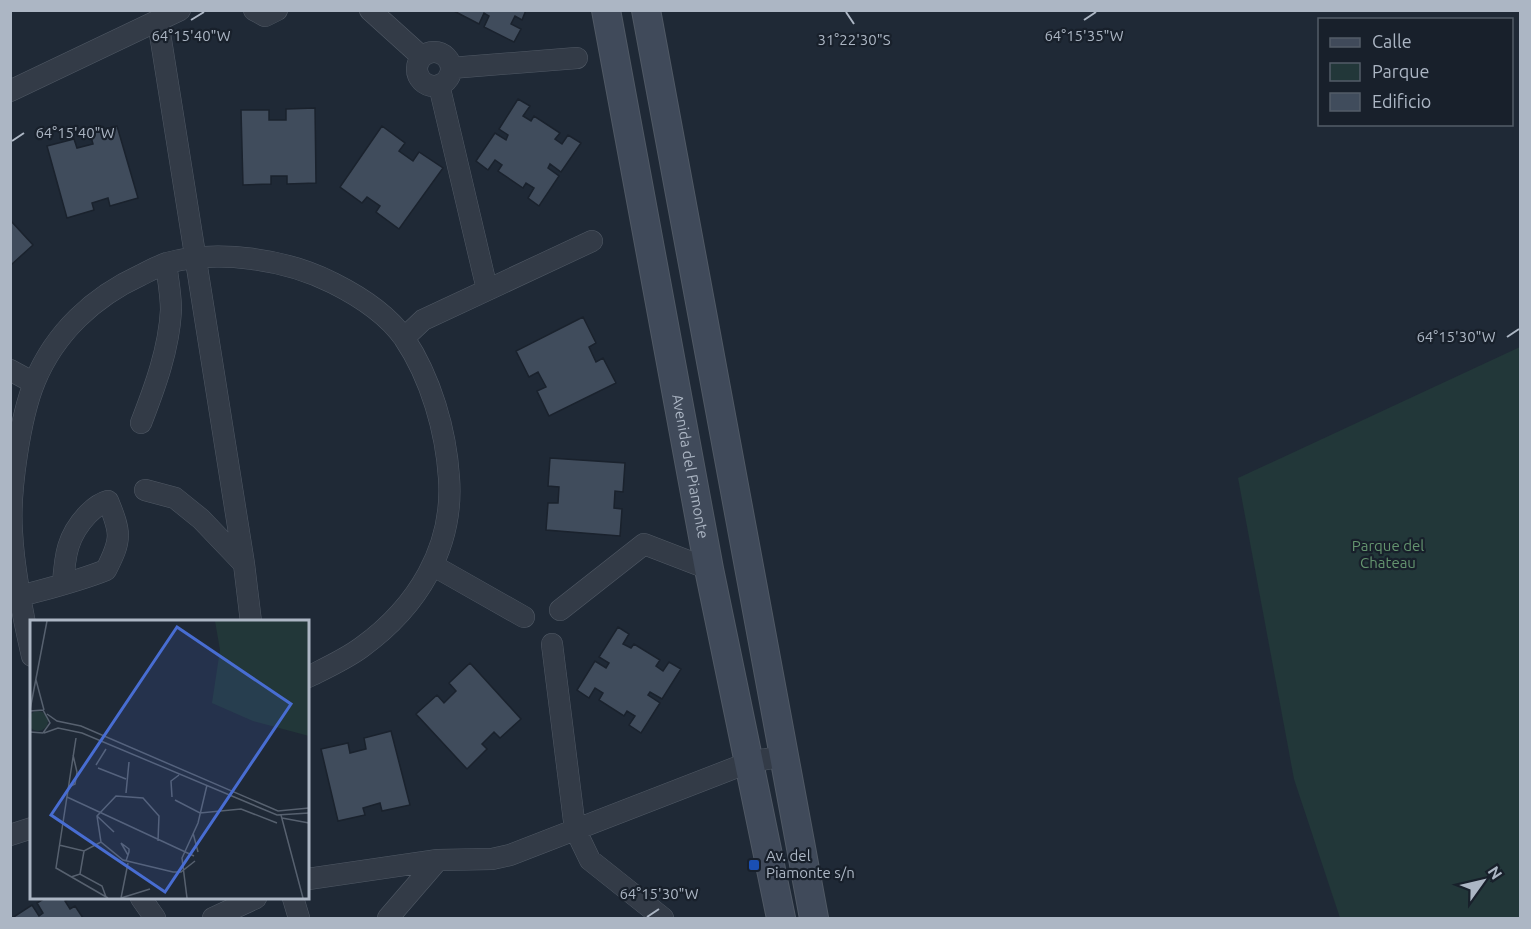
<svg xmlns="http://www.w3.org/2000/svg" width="1531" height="929" font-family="Ubuntu,sans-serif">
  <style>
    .green { fill: #223739 }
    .building { fill: #404c5c; stroke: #1a222d; stroke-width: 1.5 }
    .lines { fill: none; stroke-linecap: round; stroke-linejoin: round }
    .street-casing { stroke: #505965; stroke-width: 22 }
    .secondary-casing { stroke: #505965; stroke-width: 30 }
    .street { stroke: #333b47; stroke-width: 21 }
    .secondary { stroke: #404a5a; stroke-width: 28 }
    .ticks { fill: none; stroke: #acb6c4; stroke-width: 2 }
    .transit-dot { fill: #1a4fb4; stroke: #18202b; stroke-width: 2 }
    .labels { text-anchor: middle; stroke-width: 4.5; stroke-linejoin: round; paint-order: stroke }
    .street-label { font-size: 15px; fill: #acb6c4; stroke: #18202b }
    .park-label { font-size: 15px; fill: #64946f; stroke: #18202b }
    .poi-label { font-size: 15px; fill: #acb6c4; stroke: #18202b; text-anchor: start }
    .inset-road { fill: none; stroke: #57616f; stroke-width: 1.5 }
    .view { fill: #486dd2; fill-opacity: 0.15; stroke: #486dd2; stroke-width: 3 }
    .inset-edge { fill: none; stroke: #acb6c4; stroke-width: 3 }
    .ticks-label { font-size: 15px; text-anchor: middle; fill: #acb6c4; stroke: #18202b; stroke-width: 4.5; stroke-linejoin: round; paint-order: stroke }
  </style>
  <rect width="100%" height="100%" fill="#1f2936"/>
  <path class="green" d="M1520 347V918H1340L1294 779 1238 478Z"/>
  <path class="building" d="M452 10H526L522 20 515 16 511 24 521 29 514 42 484 27 489 16 484 13 479 24Z
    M518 99 530 106 523 116 531 121 534 116 560 133 555 139 562 144 568 135 581 143 561 172 550 164 548 168 559 176 539 206 528 198 534 188 526 183 523 188 498 171 502 165 495 160 488 170 476 161 495 133 506 140 508 135 499 129Z
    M315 108 316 183 287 184V176H271V184L243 185 241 110H269V120H286V109Z
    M117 126 138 198 110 206 108 198 92 203 94 210 67 218 47 146 74 139 77 148 93 144 90 133Z
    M382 126 405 143 399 151 413 161 419 152 443 168 399 229 376 212 380 206 367 197 362 203 340 187Z
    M10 220 33 245 12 264 10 262Z
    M583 317 596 343 589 347 596 362 603 358 616 383 549 416 537 391 546 387 538 372 529 377 516 351Z
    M550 458 625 463 623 492 615 491 614 508 622 509 620 536 546 530 548 503H558L559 487 548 486Z
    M618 627 629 634 623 644 631 648 634 644 660 660 656 666 663 671 669 662 681 669 662 699 650 692 648 695 660 703 641 733 629 725 635 716 627 711 624 716 599 700 603 693 595 688 589 698 577 690 595 661 606 668 609 663 599 657Z
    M470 663 521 719 500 738 494 732 482 744 487 749 467 769 416 714 437 695 444 703 456 691 449 683Z
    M391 731 410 805 382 811 380 803 363 808 365 815 338 821 321 749 348 743 350 753 366 749 364 738Z
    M45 898H70L65 901 70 909 75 906 83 918H12L32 905 39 916 43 913 37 903Z"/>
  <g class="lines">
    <defs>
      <path id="street" d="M254 10 265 16 277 10
        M370 10 422 57
        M158 21 244 564 251 622
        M417 69a17 17 0 1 1 34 0a17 17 0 1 1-34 0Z
        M451 68 577 58
        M439 85 487 289
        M10 91 180 10
        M404 338 423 320 592 241
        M10 370 34 383
        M141 423C155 387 169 349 171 310 171 295 168 279 166 264
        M145 490 175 498 201 519 244 564
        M434 566 524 617
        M21 596C50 588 79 581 106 570 122 539 121 533 108 501 100 503 94 508 88 514 67 536 65 555 63 584
        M560 610 644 544 709 569
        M552 644 575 829 590 860 663 918
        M32 656C23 616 14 573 12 532 9 493 20 417 35 381 55 333 93 297 141 275 149 271 158 266 167 263 218 249 286 259 333 283 359 296 387 314 404 338 431 378 446 431 449 478 454 548 417 607 362 647 346 659 326 668 308 677
        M10 835 32 828
        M308 879 438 860 492 859 510 855 750 762 784 756
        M141 898 155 918
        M293 898 299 918
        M213 918 256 898
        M388 918 438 860"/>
      <g id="secondary">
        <path id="s1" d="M606 10 709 569 781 918"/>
        <path d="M646 10 814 918"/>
      </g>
    </defs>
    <use href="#street" class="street-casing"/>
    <use href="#secondary" class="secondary-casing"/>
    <use href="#street" class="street"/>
    <use href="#secondary" class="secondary"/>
  </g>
  <path class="ticks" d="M846 12 854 24M191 20 204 12M1084 20 1096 12M12 141 24 133M1507 337 1519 329M647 917 659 909"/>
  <rect class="transit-dot" x="748" y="859" width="12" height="12" rx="3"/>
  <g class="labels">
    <g class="street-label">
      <text dy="5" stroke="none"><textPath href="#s1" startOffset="464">Avenida del Piamonte</textPath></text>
    </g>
    <g class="park-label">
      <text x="1388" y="551">Parque del<tspan x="1388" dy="17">Chateau</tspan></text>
    </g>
    <g class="poi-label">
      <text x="766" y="861">Av. del<tspan x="766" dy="17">Piamonte s/n</tspan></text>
    </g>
  </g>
  <g transform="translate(30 620)">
    <rect width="279" height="279" fill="#1f2936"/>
    <path d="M185 1H279V116L223 101 182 83 190 30ZM-2 101a10 10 0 1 1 20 0a10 10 0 1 1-20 0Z" fill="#223739"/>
    <path class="inset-road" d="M6 60 14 90M0 90 17 1M0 91 13 90 20 103 13 113 0 112M17 94 27 101 51 106 248 191 279 188M14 113 28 108 52 113 247 195 279 193M46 118 26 248 78 278M66 145 76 129M68 148 96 159M39 167 45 164 47 152 43 135M96 173 99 142M37 177 164 236M142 177 141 161 149 155M145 180 170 193 211 189 247 203M251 195 273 278M67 196 84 212M252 198 279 203M163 213 168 232M128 221 129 196 113 178 86 176 67 196 71 222 93 240 143 252H151L165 241M29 225 54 231 71 222M96 241 99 232V229L91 223 98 235M50 254 54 231M41 257 50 254 72 266 76 277M91 278 98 243M91 278 120 269M157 278 152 238 168 203 177 165"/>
    <path class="view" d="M147 7 261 84 135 272 21 195Z"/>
    <rect width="279" height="279" class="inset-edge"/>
  </g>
  <g class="ticks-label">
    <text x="191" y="41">64°15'40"W</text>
    <text x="1084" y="41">64°15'35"W</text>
    <text x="854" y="45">31°22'30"S</text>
    <text x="75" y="138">64°15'40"W</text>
    <text x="1456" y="342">64°15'30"W</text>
    <text x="659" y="899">64°15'30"W</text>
  </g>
  <rect width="1531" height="929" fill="none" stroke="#acb6c4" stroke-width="24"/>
  <rect x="1318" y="18" width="195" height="108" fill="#18202b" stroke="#535c68" stroke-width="1.5"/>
  <rect x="1330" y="38" width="30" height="9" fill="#404a5a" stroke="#535c68" stroke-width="1.5"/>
  <text x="1372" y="48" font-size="18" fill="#acb6c4">Calle</text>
  <rect x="1330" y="63" width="30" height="18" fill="#223739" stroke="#535c68" stroke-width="1.5"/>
  <text x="1372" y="78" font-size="18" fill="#acb6c4">Parque</text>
  <rect x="1330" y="93" width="30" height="18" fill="#404c5c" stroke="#535c68" stroke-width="1.5"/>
  <text x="1372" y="108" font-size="18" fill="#acb6c4">Edificio</text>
  <g transform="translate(1483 881) rotate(56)" stroke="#18202b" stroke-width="4.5" paint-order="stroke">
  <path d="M0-4.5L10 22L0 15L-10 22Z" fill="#acb6c4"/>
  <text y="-9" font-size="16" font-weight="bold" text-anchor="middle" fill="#acb6c4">N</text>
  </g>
</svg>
